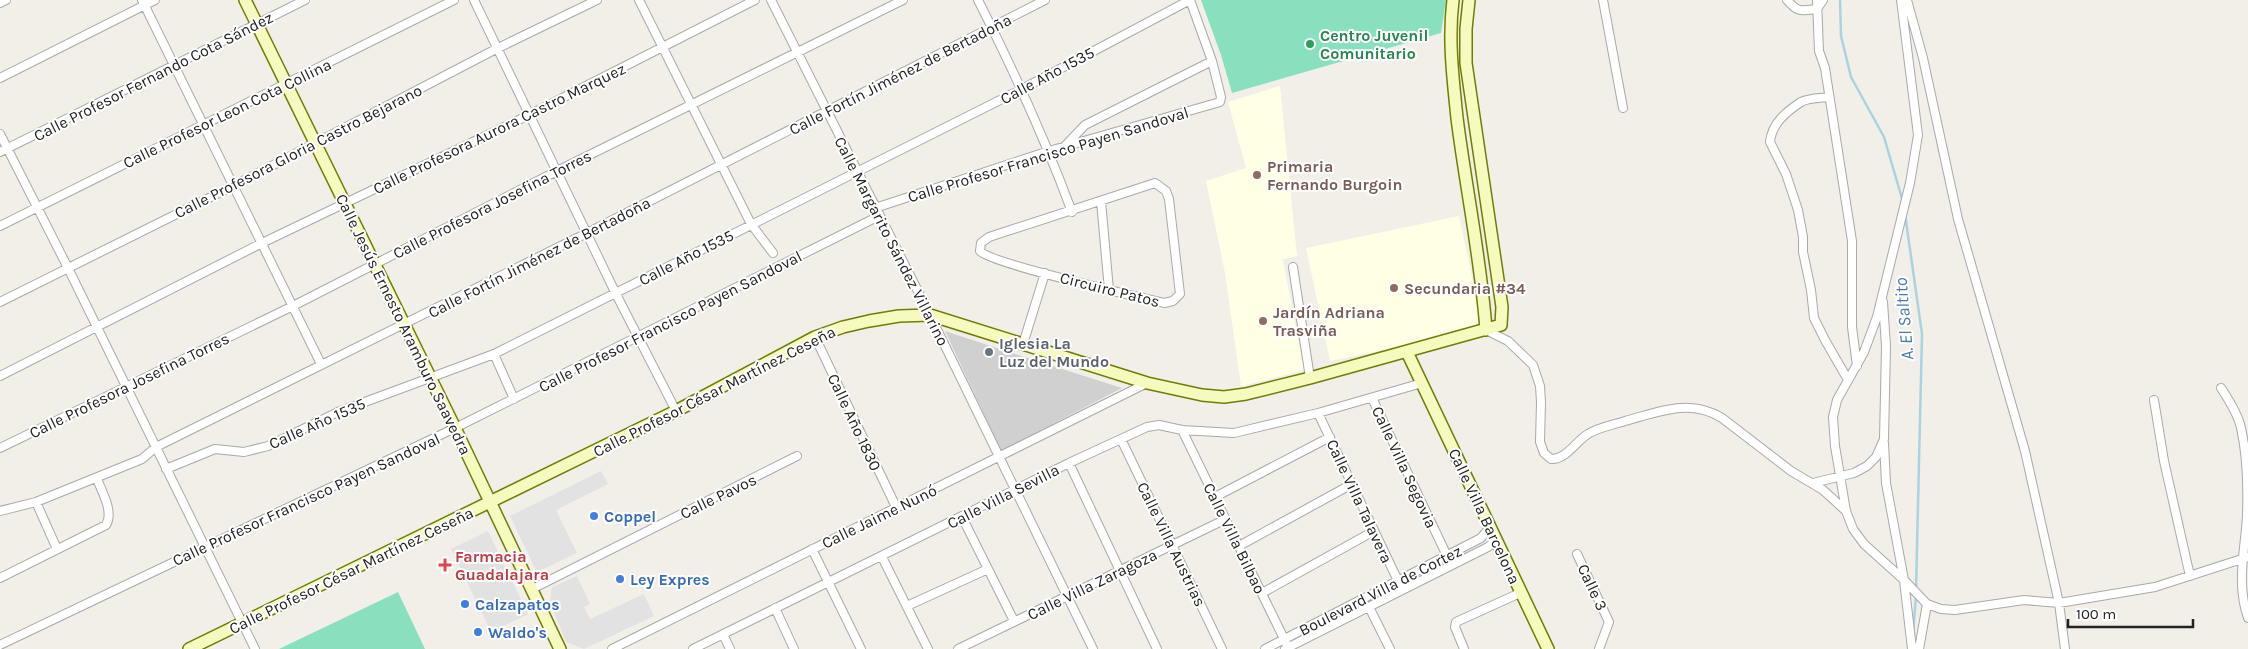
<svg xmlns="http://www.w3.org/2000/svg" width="2248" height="649" font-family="Karla,sans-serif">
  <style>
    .education { fill: #ffffe5 }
    .religious { fill: #d0d0d0 }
    .pitch { fill: #88e0be }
    .parking { fill: #e2e2e2 }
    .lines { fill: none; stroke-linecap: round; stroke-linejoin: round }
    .stream { stroke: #aad3df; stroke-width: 2.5 }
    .street-casing { stroke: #a9a9a9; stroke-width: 10 }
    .secondary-casing { stroke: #707d05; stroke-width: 14 }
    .street { stroke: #fff; stroke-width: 8 }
    .secondary { stroke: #f7fabf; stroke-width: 11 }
    .leisure-dot { fill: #2e9e5b; stroke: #fff; stroke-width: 2 }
    .education-dot { fill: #8d6e63; stroke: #fff; stroke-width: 2 }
    .worship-dot { fill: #6b7280; stroke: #fff; stroke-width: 2 }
    .shop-dot { fill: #3f7fe0; stroke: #fff; stroke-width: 2 }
    .health-dot { fill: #e0444e; stroke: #fff; stroke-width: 2 }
    .labels { text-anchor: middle; stroke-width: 4; stroke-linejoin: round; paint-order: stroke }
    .leisure-label { font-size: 16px; font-weight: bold; fill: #27864d; stroke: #fff; text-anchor: start }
    .street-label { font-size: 16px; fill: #222; stroke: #fff }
    .education-label { font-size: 16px; font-weight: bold; fill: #785e54; stroke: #fff; text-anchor: start }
    .worship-label { font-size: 16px; font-weight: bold; fill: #5b616d; stroke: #fff; text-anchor: start }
    .shop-label { font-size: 16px; font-weight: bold; fill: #366cbe; stroke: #fff; text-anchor: start }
    .health-label { font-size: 16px; font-weight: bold; fill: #be3a42; stroke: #fff; text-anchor: start }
    .water-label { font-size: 18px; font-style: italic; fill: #4a7aab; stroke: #fff }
  </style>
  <rect width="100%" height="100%" fill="#f2efe9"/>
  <path class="education" d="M1280 86 1297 256 1280 260H1283L1304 370 1241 386 1225 273 1206 181 1246 168 1228 102Z
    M1459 216 1483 329 1330 361 1306 248Z"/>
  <path class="religious" d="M945 331 1012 353 1122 388 1001 451Z"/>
  <path class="pitch" d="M1201 0H1446L1441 33 1232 93 1221 55Z
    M398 592 425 649H279Z"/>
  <path class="parking" d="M601 471 608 484 556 510 577 553 537 572 510 516Z
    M488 531 528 614 491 632 451 549Z
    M577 576 590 604 584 607 590 619 644 594 654 616 584 649 566 642 550 602 552 587Z"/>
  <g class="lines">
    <path class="stream" d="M1840 0 1841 36 1851 77 1884 137 1903 202
      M1905 214 1922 334 1916 590
      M1913 633 1916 596"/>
    <defs>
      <path id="street" d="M142 0 321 364
        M474 0 615 292 676 411
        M639 0 751 224 773 253
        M771 0 930 315 1093 649
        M978 0C1013 69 1045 139 1072 212
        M1603 0 1623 108
        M1787 0C1798 13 1801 11 1817 9L1823 0
        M1817 0 1819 51 1825 68 1852 241V327L1857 366
        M1901 0 1918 135 1910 183 1877 317 1864 352 1837 400 1833 417 1835 446 1846 511 1853 529 1864 544 1904 580 1927 604 1941 609 1955 610 2024 600 2059 603 2155 587 2248 557
        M1907 0 1923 58 1958 219 2025 451 2059 603 2065 649
        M0 3 6 0
        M0 78 155 0
        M1829 97C1821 98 1808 98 1801 102 1786 112 1772 123 1770 142L1786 174 1798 210 1803 237V252L1811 290 1814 318 1825 340 1848 380
        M0 134 68 268 255 649
        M1064 147 1085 125 1212 61
        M0 152 305 0
        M1155 183 1166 191 1169 199 1180 294 1173 301 1164 303C1139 297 989 263 980 251L981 243 989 237Z
        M1101 201 1109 290
        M875 208 1049 151 1220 102 1221 97 1212 61 1190 0
        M0 226 454 0
        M1293 267 1310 378
        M0 302 233 186 498 48 597 0
        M1486 330 1508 341 1533 365 1540 386 1541 402 1540 442 1544 453 1551 459C1566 460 1576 441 1588 434 1599 427 1613 425 1625 421 1658 412 1690 398 1722 418L1791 471 1823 490 1846 511
        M815 337 896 507
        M1023 344 1045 273
        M494 354 514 399
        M0 376 262 243 529 115 755 0
        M2221 388C2229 400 2238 414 2241 428 2247 455 2248 488 2247 516 2245 550 2236 584 2248 618
        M1372 398 1448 558
        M2154 400 2164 461 2190 576
        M1318 413 1400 585
        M1182 430 1288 647
        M1121 439 1222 649
        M1884 443 1886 483 1904 580 1912 649
        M0 448 293 306 557 171 903 0
        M1069 463 1157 649
        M166 469 215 449 244 452 268 446 338 412 494 354 1022 89 1190 0
        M1813 483 1854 473 1867 466 1876 457 1884 439 1886 346 1883 302
        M1215 497 1330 437
        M36 502 57 549
        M0 511 36 502 142 459 156 447 587 233 1045 0
        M962 517 1014 621
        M1239 546 1352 484
        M812 549 861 649
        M1577 554 1609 622 1599 649
        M882 557 928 649
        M0 578 106 525C114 512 102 492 97 479
        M532 589 797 456
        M1262 593 1374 531
        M907 606 988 569
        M1369 607 1390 649
        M775 608 794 649
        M723 634 730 649
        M0 645 455 428 879 216
        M612 649 1147 383
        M693 649 1069 463 1147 427 1159 425 1182 430 1234 433 1318 413 1422 383
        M958 649 1226 519
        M1265 649 1481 538 1491 526
        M1285 649 1488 547 1492 544 1495 536
        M1464 649 1455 627 1456 622 1520 593
        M1919 649 1927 604"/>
      <path id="secondary" d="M245 0 455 428 560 649
        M1453 0C1448 40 1453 78 1457 118 1466 189 1481 259 1486 330
        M1407 352 1548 649
        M189 649 676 411 815 337 843 327 869 321 899 316 930 315 1147 383 1202 395 1224 397 1246 394 1310 378 1501 325 1502 307 1466 63V29L1469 0"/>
    </defs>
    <use href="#street" class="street-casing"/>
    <use href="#secondary" class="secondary-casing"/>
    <use href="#street" class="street"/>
    <use href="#secondary" class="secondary"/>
  </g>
  <circle class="leisure-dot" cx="1310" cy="44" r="5"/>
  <g class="education-dot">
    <circle cx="1257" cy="175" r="5"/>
    <circle cx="1394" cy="288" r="5"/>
    <circle cx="1263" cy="321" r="5"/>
  </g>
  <circle class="worship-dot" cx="989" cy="352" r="5"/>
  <g class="shop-dot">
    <circle cx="594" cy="516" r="5"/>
    <circle cx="620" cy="579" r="5"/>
    <circle cx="465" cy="604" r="5"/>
    <circle cx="478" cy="632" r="5"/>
  </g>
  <path class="health-dot" d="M442.5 557.5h5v5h5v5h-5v5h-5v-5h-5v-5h5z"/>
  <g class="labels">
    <g class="leisure-label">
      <text x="1320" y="41">Centro Juvenil<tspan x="1320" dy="18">Comunitario</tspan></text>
    </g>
    <g class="street-label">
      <text transform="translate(900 74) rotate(-27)" y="6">Calle Fortín Jiménez de Bertadoña</text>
      <text transform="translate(1047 75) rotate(-28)" y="6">Calle Año 1535</text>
      <text transform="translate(153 76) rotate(-27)" y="6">Calle Profesor Fernando Cota Sández</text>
      <text transform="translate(227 113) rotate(-26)" y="6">Calle Profesor Leon Cota Collina</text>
      <text transform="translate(499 128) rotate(-26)" y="6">Calle Profesora Aurora Castro Marquez</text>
      <text transform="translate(298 151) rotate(-27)" y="6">Calle Profesora Gloria Castro Bejarano</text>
      <text transform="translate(1048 154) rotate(-17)" y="6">Calle Profesor Francisco Payen Sandoval</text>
      <text transform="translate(492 204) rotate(-27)" y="6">Calle Profesora Josefina Torres</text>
      <text transform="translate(892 241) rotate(63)" y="6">Calle Margarito Sández Villarino</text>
      <text transform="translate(539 257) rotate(-27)" y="6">Calle Fortín Jiménez de Bertadoña</text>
      <text transform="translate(686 257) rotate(-27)" y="6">Calle Año 1535</text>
      <text transform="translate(1110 289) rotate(14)" y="6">Circuiro Patos</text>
      <text transform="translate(670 321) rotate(-27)" y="6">Calle Profesor Francisco Payen Sandoval</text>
      <text transform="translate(404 324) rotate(64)" y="6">Calle Jesús Ernesto Aramburo Saavedra</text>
      <text transform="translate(129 385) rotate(-26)" y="6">Calle Profesora Josefina Torres</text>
      <text transform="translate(714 391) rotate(-27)" y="6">Calle Profesor César Martínez Ceseña</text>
      <text transform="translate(855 422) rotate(65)" y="6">Calle Año 1830</text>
      <text transform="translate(317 423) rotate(-24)" y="6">Calle Año 1535</text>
      <text transform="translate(1405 467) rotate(65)" y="6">Calle Villa Segovia</text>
      <text transform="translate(718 496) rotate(-26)" y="6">Calle Pavos</text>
      <text transform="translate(1003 496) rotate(-27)" y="6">Calle Villa Sevilla</text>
      <text transform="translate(306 499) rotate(-25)" y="6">Calle Profesor Francisco Payen Sandoval</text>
      <text transform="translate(1360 501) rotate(65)" y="6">Calle Villa Talavera</text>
      <text transform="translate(879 516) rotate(-26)" y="6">Calle Jaime Nunó</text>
      <text transform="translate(1485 516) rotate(65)" y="6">Calle Villa Barcelona</text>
      <text transform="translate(1235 538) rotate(64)" y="6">Calle Villa Bilbao</text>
      <text transform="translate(1172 544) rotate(64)" y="6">Calle Villa Austrias</text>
      <text transform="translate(351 570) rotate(-26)" y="6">Calle Profesor César Martínez Ceseña</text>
      <text transform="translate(1092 584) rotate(-26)" y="6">Calle Villa Zaragoza</text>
      <text transform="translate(1593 587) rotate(65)" y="6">Calle 3</text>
      <text transform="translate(1380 590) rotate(-27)" y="6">Boulevard Villa de Cortez</text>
    </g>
    <g class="education-label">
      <text x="1267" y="172">Primaria<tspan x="1267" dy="18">Fernando Burgoin</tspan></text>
      <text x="1404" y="294">Secundaria #34</text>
      <text x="1273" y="318">Jardín Adriana<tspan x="1273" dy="18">Trasviña</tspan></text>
    </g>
    <g class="worship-label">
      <text x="999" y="349">Iglesia La<tspan x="999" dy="18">Luz del Mundo</tspan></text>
    </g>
    <g class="shop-label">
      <text x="604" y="522">Coppel</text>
      <text x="630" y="585">Ley Expres</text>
      <text x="475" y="610">Calzapatos</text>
      <text x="488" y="638">Waldo's</text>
    </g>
    <g class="health-label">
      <text x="455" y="562">Farmacia<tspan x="455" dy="18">Guadalajara</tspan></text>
    </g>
    <g class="water-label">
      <text transform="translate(1904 319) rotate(-95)" y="6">A. El Saltito</text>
    </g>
  </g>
  <path d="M2068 619v8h125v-8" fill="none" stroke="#222222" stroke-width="2.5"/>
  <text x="2076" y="619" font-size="15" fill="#222222" stroke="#ffffff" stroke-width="4" paint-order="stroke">100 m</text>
</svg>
